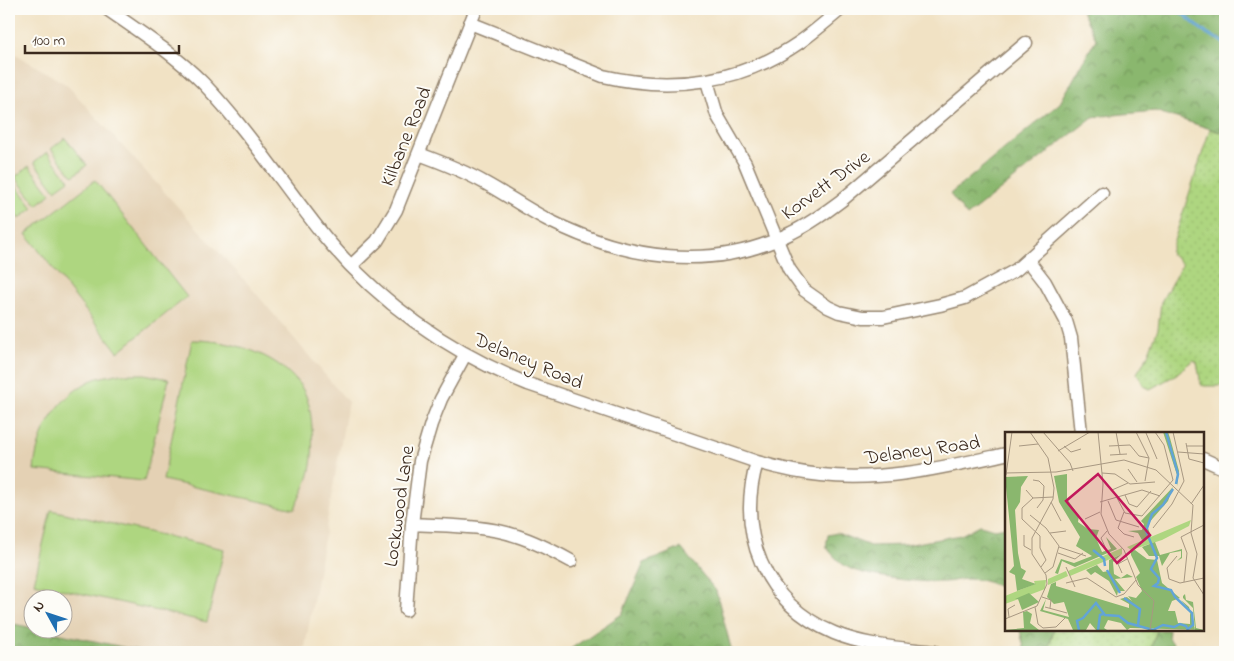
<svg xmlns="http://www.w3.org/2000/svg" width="1234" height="661" font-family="'Indie Flower',sans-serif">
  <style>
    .built { fill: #e4d1b4 }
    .grass { fill: url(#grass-dots); stroke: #74804f }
    .forest { fill: url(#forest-crowns); stroke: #627046 }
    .pitch { fill: #aed680; stroke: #74804f }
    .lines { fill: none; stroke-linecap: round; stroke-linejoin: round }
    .stream { stroke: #62a4d6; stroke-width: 3 }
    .minor-casing { stroke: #968671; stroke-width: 15 }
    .minor { stroke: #fff; stroke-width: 12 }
    .labels { text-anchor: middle; stroke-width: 4; stroke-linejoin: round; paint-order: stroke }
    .street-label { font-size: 20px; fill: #3b2a1e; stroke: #fdfcf7 }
    .inset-river { fill: none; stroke: #62a4d6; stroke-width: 2.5 }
    .inset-road { fill: none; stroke: #a89882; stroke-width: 1 }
    .view { fill: #c2185b; fill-opacity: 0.15; stroke: #c2185b; stroke-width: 2.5 }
    .inset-edge { fill: none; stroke: #3b2a1e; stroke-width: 2.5 }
  </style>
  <defs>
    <pattern id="grass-dots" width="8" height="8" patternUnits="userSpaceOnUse" patternTransform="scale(1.25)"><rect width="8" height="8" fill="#aed680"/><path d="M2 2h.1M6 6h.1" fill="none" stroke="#97b86e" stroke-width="1.8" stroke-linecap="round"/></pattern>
    <pattern id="forest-crowns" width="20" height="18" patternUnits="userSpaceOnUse" patternTransform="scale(1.25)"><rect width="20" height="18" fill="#8ab76e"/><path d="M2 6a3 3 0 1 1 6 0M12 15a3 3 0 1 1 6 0" fill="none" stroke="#72955a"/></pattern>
  </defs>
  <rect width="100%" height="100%" fill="#fdfcf7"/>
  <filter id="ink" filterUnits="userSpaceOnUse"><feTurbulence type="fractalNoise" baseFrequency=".02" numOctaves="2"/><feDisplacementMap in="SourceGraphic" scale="10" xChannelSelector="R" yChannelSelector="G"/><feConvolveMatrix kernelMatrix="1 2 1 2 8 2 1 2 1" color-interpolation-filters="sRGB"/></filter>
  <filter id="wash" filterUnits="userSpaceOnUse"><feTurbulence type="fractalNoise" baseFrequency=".0096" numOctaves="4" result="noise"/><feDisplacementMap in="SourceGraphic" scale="20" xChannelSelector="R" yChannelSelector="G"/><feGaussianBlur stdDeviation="1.12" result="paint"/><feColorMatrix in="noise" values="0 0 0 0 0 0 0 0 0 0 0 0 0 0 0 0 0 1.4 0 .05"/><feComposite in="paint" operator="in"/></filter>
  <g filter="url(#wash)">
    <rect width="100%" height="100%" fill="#f1e2c4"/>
    <path class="built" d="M9 50 67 85 248 284 348 402 305 647 286 652H146L36 629 62 628V598H32V628L9 623Z"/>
    <path class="grass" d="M1225 116V380L1220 386H1205L1201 385 1197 362 1193 360 1174 376 1150 389 1144 386 1137 373 1147 357 1158 329 1161 302 1182 264 1170 253 1210 129 1220 132Z
      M1054 630H1157L1150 652H1047Z"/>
    <path class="forest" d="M1081 9H1225V116L1220 132 1155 111 1093 117 967 216 950 194 1060 103 1096 39Z
      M980 525 995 529 1006 527V592C997 583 980 579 967 579 959 579 952 582 944 582 924 583 866 577 849 568 839 563 833 555 826 547L828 535 837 533 870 546 906 545 961 535Z
      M681 548 716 591 732 652H566L622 614 644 563Z
      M9 623 146 652H9Z
      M1020 630H1054L1047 652H1023L1024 648Z
      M1157 630H1169L1168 638 1178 648V652H1150Z"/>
    <path class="pitch" d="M65 138 87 165 73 176 51 149Z
      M47 152 69 180 55 190 34 162Z
      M29 166 51 194 37 205 15 177Z
      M11 179 33 208 19 219 9 205V181Z
      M95 180 187 297 118 352 26 234Z
      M192 340C230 340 276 353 299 384 309 396 311 413 312 428 313 443 313 463 308 478 305 488 298 498 295 509L163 480Z
      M117 374H144L169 379 144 481 34 470C37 433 56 399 90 381 98 377 108 376 117 374Z
      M51 510 224 549 207 622 34 583Z"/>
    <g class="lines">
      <path class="stream" d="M1177 9 1207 34 1222 41 1225 45"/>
    </g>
  </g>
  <g filter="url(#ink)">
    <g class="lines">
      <defs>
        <path id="minor" d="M107 9C140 32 174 54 203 83 248 130 284 186 325 237 380 304 448 351 528 384L757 462C778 468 799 473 821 475 884 482 945 467 1006 454
          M470 23 603 76C672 92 741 83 800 42 814 32 828 20 841 9
          M707 81 717 115 745 163 789 269 804 290 828 307 839 312 863 317H883L940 305 965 298 1016 270 1102 193
          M419 154C441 162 464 171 485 183 507 195 528 210 550 221 626 259 713 273 791 233 810 224 826 212 842 200L1026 43
          M1028 260 1045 282 1066 321 1071 338 1081 433
          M351 266 377 241 396 210 476 9
          M1203 459 1225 469
          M757 462C736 533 764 603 834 633 865 646 901 648 935 652
          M412 524C446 526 485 525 517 536 536 542 553 551 571 561
          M406 610 412 524 420 461 431 424 441 399 465 355"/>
      </defs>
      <use href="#minor" class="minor-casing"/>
      <use href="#minor" class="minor"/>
    </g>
  </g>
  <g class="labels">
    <g class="street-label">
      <text transform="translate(405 136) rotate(-68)" y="7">Kilbane Road</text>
      <text transform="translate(825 184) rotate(-36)" y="7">Korvett Drive</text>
      <text transform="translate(529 360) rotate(23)" y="7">Delaney Road</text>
      <text transform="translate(922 449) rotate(-8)" y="7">Delaney Road</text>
      <text transform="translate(398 506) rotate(-82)" y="7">Lockwood Lane</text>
    </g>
  </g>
  <g transform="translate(1005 432)">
    <rect width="199" height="199" fill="#f1e2c4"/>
    <path d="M186 88 184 94 157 108 126 118 122 115ZM117 116V122L65 144 63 139ZM61 139 63 144 43 153V147ZM41 148 40 157 0 172V164L30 152 29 149Z" fill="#aed680"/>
    <path d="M158 0H163L165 6 174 39 172 54V43ZM62 42V67L74 84 73 90 83 97 94 98 91 106 97 120 106 117 101 105 112 117 70 135 57 129 53 142 50 141 56 127 69 131 87 124 71 114 75 105 54 70 49 44ZM23 44 16 55 15 70 10 78 13 121 16 136 21 139 17 147 31 152 12 159 10 143 4 140 9 134 8 124 0 45ZM168 55 163 69 142 93 146 105 137 108 133 101 123 99 137 98 139 92 136 89ZM150 110 155 123 177 117V126L172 129 176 125V119L165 121 157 134 154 124H144L137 115ZM130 118 142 127 152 128 157 151 175 166 167 169 163 179H170L173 191 185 192V179L176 168 184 175 190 198 188 176 178 166V164L180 162 181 168 188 170 191 196 199 198 125 196 122 198 116 191 103 188 99 196 102 198H91L85 191 81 198H68L63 187 35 179 41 167 38 178 64 185 59 170 49 172 42 165 46 152 51 150V154L124 176V172L115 167 122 165 127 169 123 164 131 166 137 159 131 145 135 141 126 123V119ZM117 122 108 130 109 142 116 146 122 142 128 145 110 147 120 159H113L112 164 104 149 90 140 86 143 81 138 92 133 98 140 104 139V128ZM24 161 34 170 17 178 13 167H10ZM22 179 27 182 25 191 34 198H0L19 196 18 180Z" fill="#8ab76e"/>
    <path class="inset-river" d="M161 0 173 42 171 52M168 57 158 73 147 82 141 99 152 126 146 137 154 146 153 151 149 154 166 158 170 165 187 181 188 193 183 197M88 118 99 127 100 134M102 138 115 161M119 166 135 177 133 193M74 198 72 189 78 186 91 171 100 183 114 184 123 191 148 198 158 193 169 195 175 192 181 194 183 198M93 198 95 183 98 182"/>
    <path class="inset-road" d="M38 0 65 31 68 39M93 0 98 52 96 82 104 102 119 118 133 153 149 169 145 198M111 0 115 22M131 0 144 26 140 49M141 1 152 27M181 11 184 27 199 31M14 14 33 12M59 14 66 20 76 17M104 14 125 13 134 24 144 26M182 14H199M53 19 85 0M173 20 199 22M105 23 122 22M123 37 132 50M0 41 51 40 119 28 151 38 188 73 186 101 192 122 188 146 199 163M97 41 110 42 125 52 150 50M1 43 7 0M28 48 34 49 39 54 38 68 32 76M21 58 28 66 48 65M107 58 123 51M120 63 124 72 132 75 146 59M28 66 17 76V87L35 104V116L41 128 36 135M112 66 120 81 137 84 168 48 159 13 150 0M103 69 111 88 134 95M46 70 56 89M95 70 137 58 155 64M186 72 199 53M119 80 113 96 119 102 129 105M25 83 41 96 54 114 48 135 40 141M80 87 95 80M0 93V109M148 96 167 72 179 49 168 0M45 101 61 99M19 103V114L26 118M54 115 81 124M101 117 96 106 102 99M53 121 70 127 78 121M172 124 162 136 164 147 175 151 199 146M61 135 70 155M117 141 113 132 122 127M179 150 182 121 176 105 199 93M61 151 82 146 111 165 119 162 131 148M37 165 46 168 45 176M199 173V197M30 175 33 192 38 196 51 195 60 186M40 175 62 181M4 185 3 177 10 173M0 187 32 174 42 152 41 143 27 122V106L48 67 49 56 43 26 25 0"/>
    <path class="view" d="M93 42 145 103 112 131 61 69Z"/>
    <rect width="199" height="199" class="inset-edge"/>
  </g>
  <rect width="1234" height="661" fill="none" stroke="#fdfcf7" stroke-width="30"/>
  <g transform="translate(48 614) rotate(310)"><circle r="24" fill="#fdfcf7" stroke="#afa8a0"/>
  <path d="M0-4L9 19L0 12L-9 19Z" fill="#1f6fb2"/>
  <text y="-8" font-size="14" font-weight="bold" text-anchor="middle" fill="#3b2a1e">N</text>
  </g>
  <path d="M25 45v8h154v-8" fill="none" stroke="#3b2a1e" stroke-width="2.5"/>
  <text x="32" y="45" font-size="15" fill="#3b2a1e" stroke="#fdfcf7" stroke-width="4" paint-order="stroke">100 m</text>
</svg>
